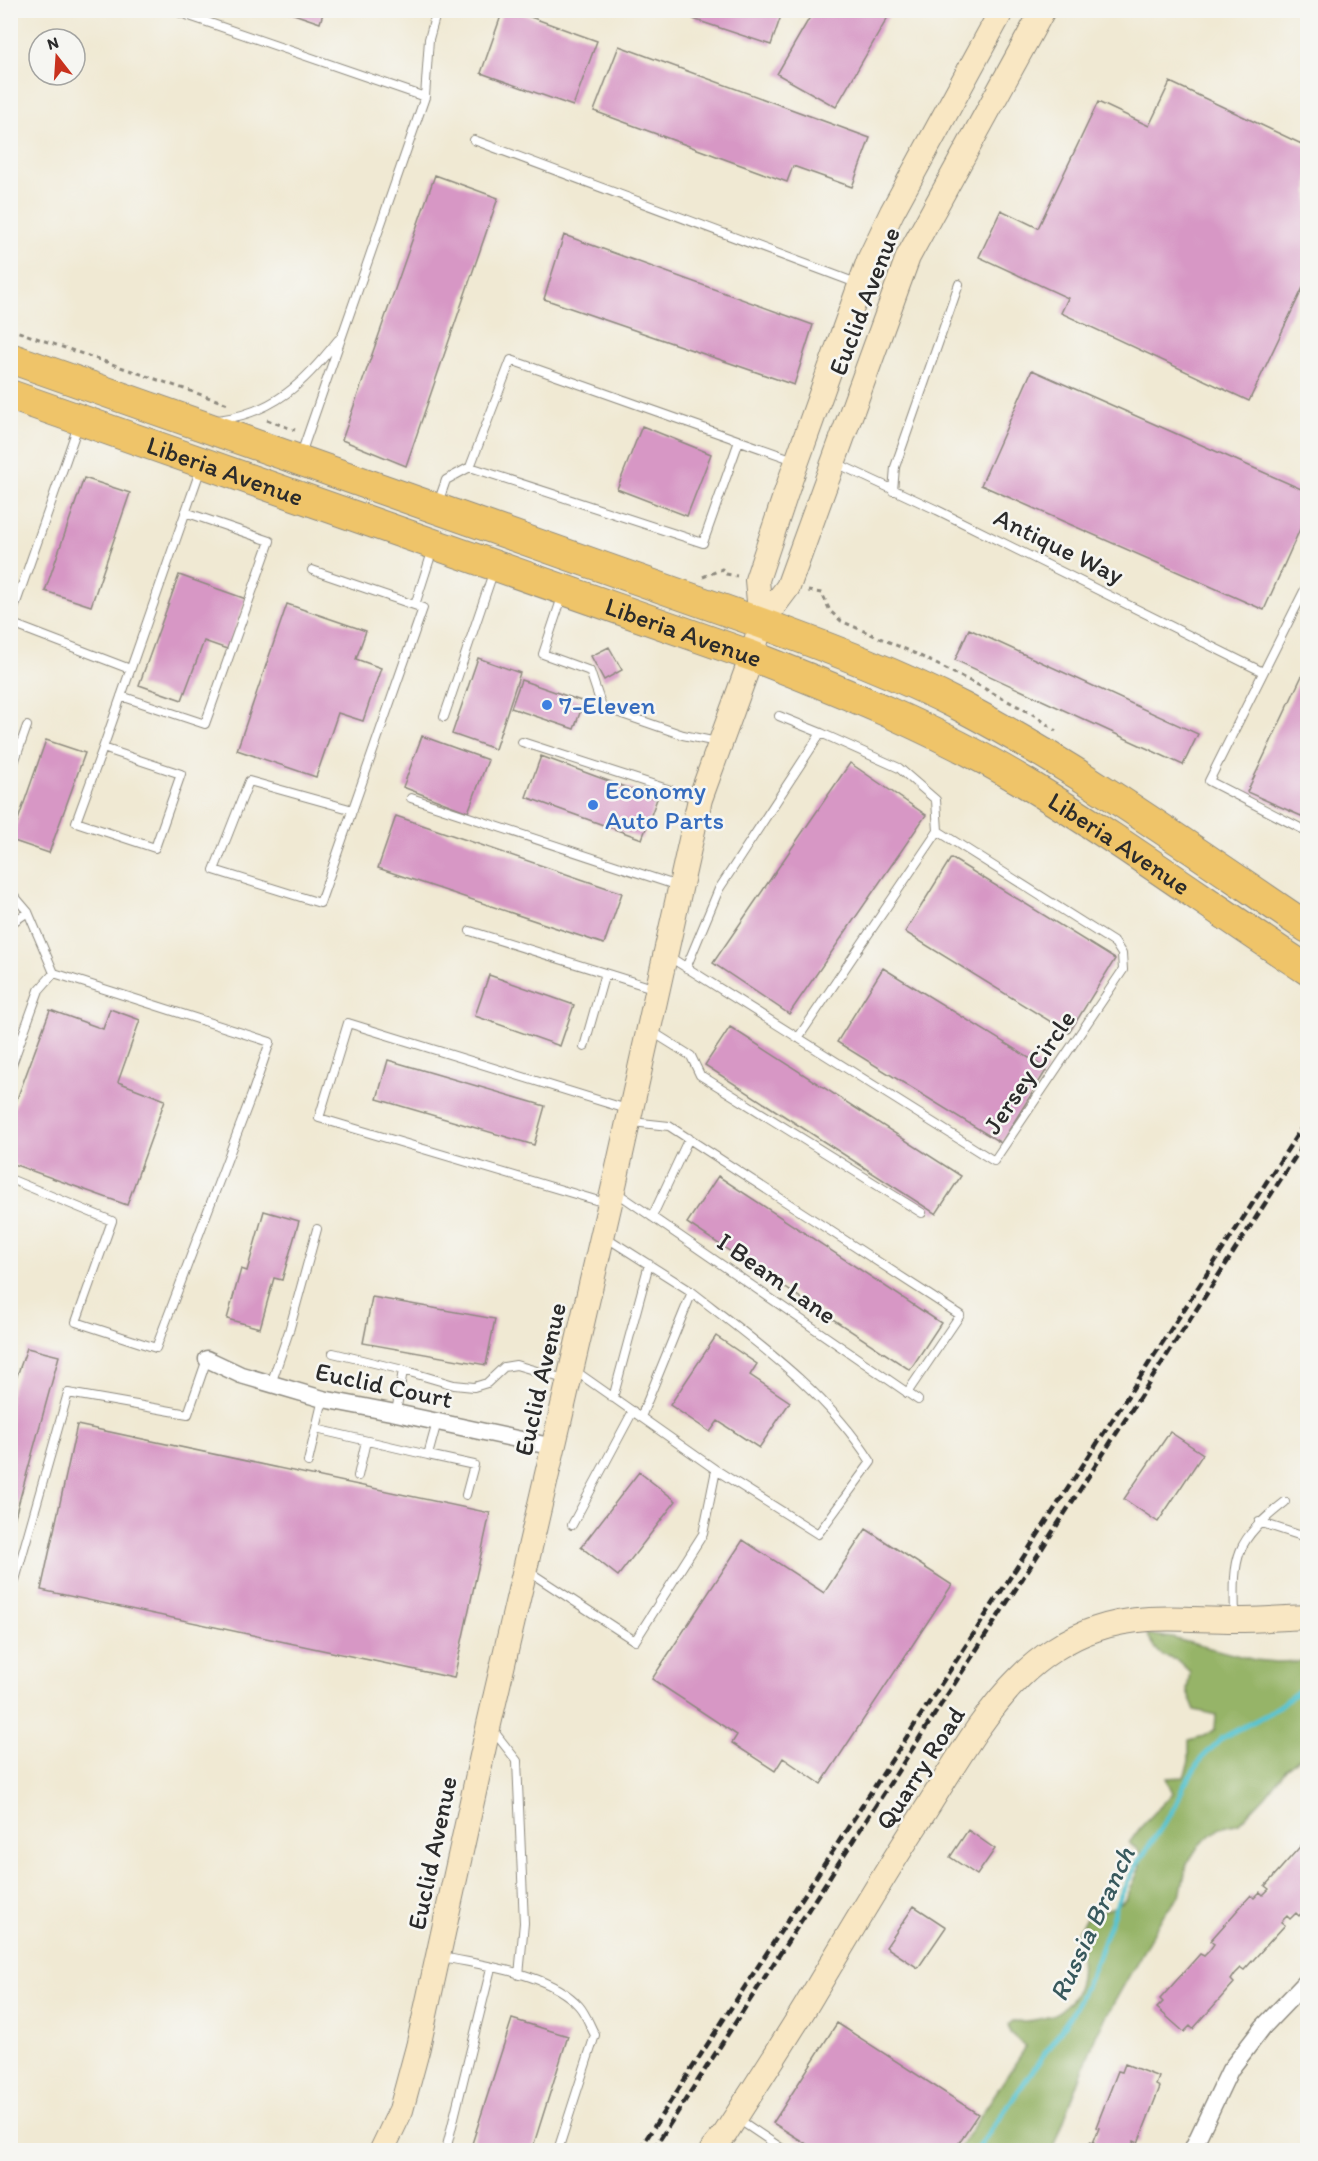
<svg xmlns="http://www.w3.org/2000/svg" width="1318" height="2161" font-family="Itim,sans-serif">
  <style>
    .forest { fill: #96b467; stroke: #607049; stroke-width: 1.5 }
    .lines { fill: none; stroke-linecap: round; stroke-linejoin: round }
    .stream { stroke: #58c4d1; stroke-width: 5 }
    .building { fill: #d797c5 }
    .lane-casing { stroke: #8e8a7f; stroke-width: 10 }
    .street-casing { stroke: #8e8a7f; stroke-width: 19 }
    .secondary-casing { stroke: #8e8a7f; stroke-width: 26 }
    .highway-casing { stroke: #8e8a7f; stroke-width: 32 }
    .path { stroke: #8e8a7f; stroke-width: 3; stroke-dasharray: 4.5 4.5; stroke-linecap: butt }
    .lane { stroke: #fff; stroke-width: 8 }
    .street { stroke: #fff; stroke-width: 16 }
    .secondary { stroke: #f9e7c3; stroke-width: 24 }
    .highway { stroke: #efc469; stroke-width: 30 }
    .rail { stroke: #2b2b2b; stroke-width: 4.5; stroke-dasharray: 9 4.5; stroke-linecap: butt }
    .shop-dot { fill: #3f7fe0; stroke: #f6f6f2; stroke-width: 2 }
    .labels { text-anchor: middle; stroke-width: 5; stroke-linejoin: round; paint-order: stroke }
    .street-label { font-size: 26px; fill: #2b2b2b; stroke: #f6f6f2 }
    .shop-label { font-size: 26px; fill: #366cbe; stroke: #f6f6f2; text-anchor: start }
    .water-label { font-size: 27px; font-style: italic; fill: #38595d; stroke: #f6f6f2 }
  </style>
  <rect width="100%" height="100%" fill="#f6f6f2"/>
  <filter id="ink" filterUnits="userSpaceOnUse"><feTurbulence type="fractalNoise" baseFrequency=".0167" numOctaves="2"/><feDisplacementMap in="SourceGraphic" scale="12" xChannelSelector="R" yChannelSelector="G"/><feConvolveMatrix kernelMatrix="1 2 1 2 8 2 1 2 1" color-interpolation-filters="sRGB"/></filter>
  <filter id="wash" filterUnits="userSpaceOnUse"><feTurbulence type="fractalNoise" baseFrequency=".008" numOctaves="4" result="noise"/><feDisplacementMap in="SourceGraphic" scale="24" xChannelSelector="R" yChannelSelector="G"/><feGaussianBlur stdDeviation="1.35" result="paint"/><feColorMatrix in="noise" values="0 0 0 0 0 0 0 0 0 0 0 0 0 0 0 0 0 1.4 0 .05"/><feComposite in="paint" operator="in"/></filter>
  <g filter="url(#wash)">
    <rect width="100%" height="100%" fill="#f0e9d3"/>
    <path class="forest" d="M1147 1634 1172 1638 1255 1660 1276 1662 1307 1661V1752L1286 1769 1266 1795 1239 1823 1220 1828 1199 1845 1187 1864 1180 1896 1164 1914 1096 2035 1053 2150H958L1026 2047 1010 2033 1008 2025 1013 2021C1056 2023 1085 2003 1080 1957 1078 1945 1073 1938 1081 1926 1092 1909 1094 1915 1111 1908 1115 1907 1123 1902 1126 1898 1129 1894 1140 1869 1140 1865 1141 1860 1140 1855 1139 1851L1129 1843 1140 1828 1173 1793 1166 1778 1184 1777 1189 1762V1740L1204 1736 1215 1729 1216 1715 1195 1710 1187 1691 1190 1672 1177 1660 1163 1656 1155 1648Z"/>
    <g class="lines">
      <path class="stream" d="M977 2150 1070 2017 1092 1973 1118 1901 1135 1867 1175 1807 1183 1787 1201 1759 1222 1738 1268 1714 1308 1684"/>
    </g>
    <g id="blocks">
      <path class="building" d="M282 10H324L320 23Z
        M503 10H511L597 41 573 106 481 73Z
        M696 10H783L771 45 693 19Z
        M814 10H892L836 107 777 74Z
        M619 46 870 138 852 187 793 166 787 182 594 111Z
        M1170 82 1308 147V277L1249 401 1061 313 1068 298 979 257 1001 210 1038 228 1098 102 1149 126Z
        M435 175 498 198 406 466 342 440Z
        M564 235 813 325 794 385 544 299Z
        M1032 370 1308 492V511L1264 610 981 485Z
        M642 426 711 454 687 516 617 489Z
        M84 478 130 493 91 606 45 591Z
        M179 575 246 599 227 649 204 641 182 700 139 685Z
        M287 604 366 631 356 659 381 668 363 721 338 713 316 777 237 750Z
        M969 629 1198 734 1183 765 955 660Z
        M609 647 622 670 604 680 591 656Z
        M478 658 520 673 495 749 452 734Z
        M1308 663V819L1247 792Z
        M521 680 584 702 574 729 511 708Z
        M422 736 488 760 468 812 403 787Z
        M46 740 85 753 49 853 11 840Z
        M541 756 657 799 642 839 526 797Z
        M850 763 926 815 789 1014 713 963Z
        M396 816 622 893 604 944 378 868Z
        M951 858 1115 959 1069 1033 905 932Z
        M883 968 1047 1069 1001 1143 837 1042Z
        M489 975 574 1005 560 1046 475 1016Z
        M110 1009 140 1020 118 1082 165 1100 127 1205 10 1163V1118L50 1010 103 1029Z
        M730 1027 961 1176 936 1214 705 1065Z
        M388 1060 545 1106 534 1145 377 1099Z
        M718 1176 941 1323 910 1370 687 1223Z
        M264 1211 299 1221 282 1280 274 1278 260 1328 227 1319 241 1269 247 1271Z
        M372 1297 495 1319 486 1365 363 1343Z
        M716 1336 757 1364 750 1375 790 1402 759 1448 718 1421 710 1432 670 1405Z
        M27 1348 59 1356 11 1531 10 1395Z
        M77 1425 490 1513 454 1678 41 1590Z
        M1170 1432 1203 1454 1158 1522 1124 1499Z
        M639 1472 676 1501 618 1576 581 1547Z
        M866 1529 952 1585 821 1784 783 1758 775 1771 732 1743 737 1735 652 1679 743 1540 824 1593Z
        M968 1830 995 1849 977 1875 950 1857Z
        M1306 1840 1308 1842V1906L1299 1916 1296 1913 1290 1919 1287 1916 1281 1922 1285 1925 1244 1970 1241 1968 1235 1974 1231 1980 1234 1983 1193 2029 1190 2026 1184 2032 1157 2008 1163 2002 1160 1999 1200 1954 1204 1956 1209 1951 1214 1944 1210 1941 1251 1895 1254 1898 1260 1892 1263 1895 1269 1889 1265 1886Z
        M914 1906 946 1927 918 1968 886 1947Z
        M512 2019 568 2036 532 2150H470Z
        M837 2023 978 2114 954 2150H816L773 2123Z
        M1125 2064 1159 2077 1156 2085 1160 2087 1138 2143 1134 2141 1130 2150H1086L1090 2142 1093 2143 1099 2128 1096 2127 1118 2071 1122 2072Z
        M10 2133 20 2150H10Z"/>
    </g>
  </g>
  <g filter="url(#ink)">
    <use href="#blocks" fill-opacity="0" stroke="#8e8a7f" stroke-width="1.5"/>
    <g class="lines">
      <defs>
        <path id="lane" d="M172 10 425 97 301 454
          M425 97 429 39 437 10
          M474 140 859 284
          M218 420C274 413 304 383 338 340
          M834 462 937 510 1263 672
          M470 467 703 543 739 441
          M893 491 895 467 959 284
          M438 503 446 480 470 467 511 360 794 460
          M312 570 423 608 320 903 214 870 249 781 353 810
          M1308 583 1209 781 1308 832
          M563 594 543 654 590 671 602 707 683 735 717 742
          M415 605 433 549
          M10 620 79 423
          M10 623 130 669
          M121 696 205 724 270 541 185 512
          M779 716 821 733
          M444 717 494 570
          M522 742 698 799
          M103 748 181 774 155 848 76 822Z
          M103 748 201 468
          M10 774 27 726
          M411 798 678 886
          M10 891 28 912 54 973 270 1042 252 1094 156 1348 76 1322 112 1221 10 1179
          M10 924 28 912
          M470 931 656 989
          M668 956 994 1161 1123 970 1122 954 1115 943 938 831
          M686 968 719 889 821 733 899 768 936 800 938 831 798 1038
          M651 1031 691 1056 700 1075 922 1213
          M584 1047 605 973
          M10 1070 39 990 54 973
          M632 1122 669 1126 960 1315 907 1393
          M616 1192 918 1400
          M609 1204 319 1118 348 1023 630 1110
          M652 1217 689 1138
          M604 1236 692 1292 641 1417
          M692 1292C756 1342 827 1392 871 1462L818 1534 716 1470
          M333 1353 403 1370 454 1385 474 1387 487 1383 504 1367 516 1365 568 1380
          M271 1384 289 1331 317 1229
          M613 1398 649 1264
          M396 1413 403 1370
          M437 1422 428 1455 474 1465 466 1495
          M316 1429 428 1455
          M308 1462 323 1399
          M358 1476 366 1441
          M1259 1522 1308 1538
          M572 1525 633 1411
          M528 1571 635 1641 703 1534 716 1470 574 1370
          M10 1598 68 1393 188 1414 207 1359
          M1235 1617C1233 1554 1235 1541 1285 1502
          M492 1729 517 1761 524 1923 519 1975
          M439 1956C482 1966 549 1972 579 2006 586 2014 590 2026 595 2035L558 2150
          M738 2119 784 2150
          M446 2150 491 1968"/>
        <path id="street" d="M207 1359 241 1375 323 1399 396 1413 554 1447
          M1192 2150 1230 2070 1263 2027 1308 1980"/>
        <path id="secondary" d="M761 623 788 587 908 257 1043 10
          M382 2150 401 2110 418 2047 489 1724 613 1190 700 799 752 656 761 623 757 580 791 478 869 260 892 212 1002 10
          M712 2150 725 2134C754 2088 784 2043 812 1996 847 1938 881 1879 918 1822 948 1776 981 1715 1020 1677 1040 1657 1068 1638 1096 1629 1144 1613 1186 1620 1235 1620 1259 1620 1283 1618 1308 1617"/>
        <g id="highway">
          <path d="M10 358 761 623C829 648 898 674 962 707 1083 771 1194 851 1308 928"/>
          <path id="s1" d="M10 395 752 656C844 692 938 730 1024 782 1121 840 1213 908 1308 970"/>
        </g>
      </defs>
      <use href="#lane" class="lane-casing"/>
      <use href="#street" class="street-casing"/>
      <use href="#secondary" class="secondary-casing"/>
      <use href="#highway" class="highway-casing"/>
      <path class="path" d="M10 329 228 404
        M267 420 295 430
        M703 577 722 569 726 574 737 576
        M808 591 822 593 830 611 841 621 914 653 974 683 1036 716 1056 731"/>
      <use href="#lane" class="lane"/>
      <use href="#street" class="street"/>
      <use href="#secondary" class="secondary"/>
      <use href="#highway" class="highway"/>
      <path class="rail" d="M639 2150 1308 1118
        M653 2150 1308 1137"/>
    </g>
  </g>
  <g class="shop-dot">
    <circle cx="547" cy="705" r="6"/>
    <circle cx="593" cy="805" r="6"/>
  </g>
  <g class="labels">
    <g class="street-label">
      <text transform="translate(864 301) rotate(-69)" y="9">Euclid Avenue</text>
      <text dy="9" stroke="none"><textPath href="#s1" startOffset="228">Liberia Avenue</textPath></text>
      <text transform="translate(1059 546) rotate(26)" y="9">Antique Way</text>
      <text dy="9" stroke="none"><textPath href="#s1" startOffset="714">Liberia Avenue</textPath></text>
      <text dy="9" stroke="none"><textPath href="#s1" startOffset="1200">Liberia Avenue</textPath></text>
      <text transform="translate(1029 1072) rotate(-56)" y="9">Jersey Circle</text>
      <text transform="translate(777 1278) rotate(35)" y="9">I Beam Lane</text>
      <text transform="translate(540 1379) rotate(-77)" y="9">Euclid Avenue</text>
      <text transform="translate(384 1385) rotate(12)" y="9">Euclid Court</text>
      <text transform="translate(920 1768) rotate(-57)" y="9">Quarry Road</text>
      <text transform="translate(432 1853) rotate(-78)" y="9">Euclid Avenue</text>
    </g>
    <g class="shop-label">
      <text x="559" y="714">7-Eleven</text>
      <text x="605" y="799">Economy<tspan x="605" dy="30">Auto Parts</tspan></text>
    </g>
    <g class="water-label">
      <text transform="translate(1092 1924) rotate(-65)" y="9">Russia Branch</text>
    </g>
  </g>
  <rect width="1318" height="2161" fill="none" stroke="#f6f6f2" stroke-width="36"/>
  <g transform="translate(57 57) rotate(343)"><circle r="28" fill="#f6f6f2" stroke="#a5a5a2" stroke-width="1.5"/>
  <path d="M0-4.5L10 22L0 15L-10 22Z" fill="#c8321e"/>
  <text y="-9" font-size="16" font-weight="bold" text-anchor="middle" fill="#2b2b2b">N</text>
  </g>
</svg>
